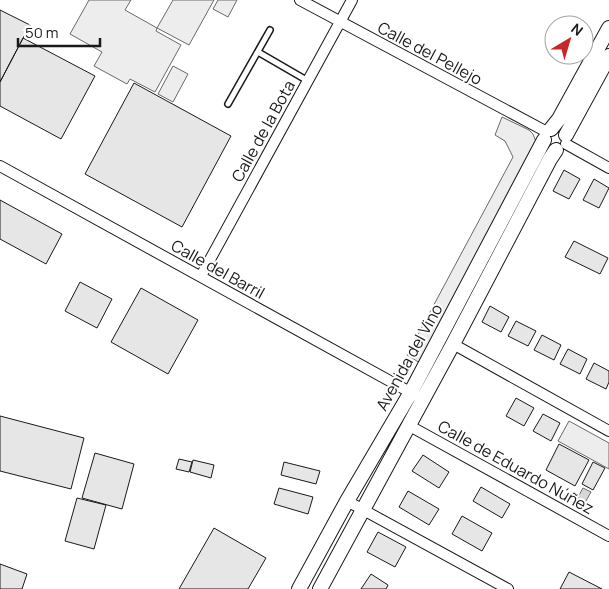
<svg xmlns="http://www.w3.org/2000/svg" width="609" height="589" font-family="Manrope,sans-serif">
  <style>
    .built { fill: #ededed; stroke: #6a6a6a }
    .water { fill: #d7d7d7; stroke: #6a6a6a }
    .building { fill: #e6e6e6; stroke: #1a1a1a }
    .lines { fill: none; stroke-linecap: round; stroke-linejoin: round }
    .lane-casing { stroke: #1a1a1a; stroke-width: 8 }
    .street-casing { stroke: #1a1a1a; stroke-width: 12 }
    .secondary-casing { stroke: #1a1a1a; stroke-width: 16 }
    .lane { stroke: #fff; stroke-width: 5 }
    .street { stroke: #fff; stroke-width: 10 }
    .secondary { stroke: #fff; stroke-width: 14 }
    .labels { text-anchor: middle; stroke-width: 4; stroke-linejoin: round; paint-order: stroke }
    .street-label { font-size: 16px; fill: #1a1a1a; stroke: #fff }
  </style>
  <rect width="100%" height="100%" fill="#fff"/>
  <path class="built" d="M89 0H131L125 10 157 28 173 0H214L189 45 157 28 156 31 181 45 155 92 130 79 127 84 94 66 102 52 70 34Z
    M218 0H237L228 17 213 9Z
    M173 66 188 74 173 102 158 94Z
    M502 117 529 130 533 134 538 147 420 363 407 355 513 157 505 141 495 135Z
    M569 421 609 443V469L558 441Z"/>
  <path class="water" d="M583 488 591 492 582 508 574 504Z"/>
  <path class="building" d="M0 10 30 25 0 82Z
    M23 38 95 76 61 139 0 106V82Z
    M134 83 231 136 182 227 85 174Z
    M564 170 580 179 569 199 553 191Z
    M594 179 609 188 599 208 583 200Z
    M0 200 62 234 46 264 0 239Z
    M574 241 608 258 600 274 565 257Z
    M80 282 112 299 97 328 65 311Z
    M141 288 198 320 168 374 111 342Z
    M490 306 509 317 501 332 482 322Z
    M516 321 536 331 528 346 508 336Z
    M542 335 561 345 554 360 534 350Z
    M568 349 587 359 580 374 560 364Z
    M594 363 609 371V382L606 389 586 379Z
    M516 398 534 408 524 426 506 416Z
    M543 414 560 423 551 441 533 431Z
    M0 416 84 438 71 489 0 471Z
    M559 444 589 460 575 486 546 470Z
    M95 453 134 464 122 509 82 498Z
    M423 455 449 472 439 488 412 471Z
    M179 459 192 462 189 472 176 469Z
    M193 460 214 465 211 478 190 472Z
    M284 462 320 471 316 484 281 475Z
    M593 462 605 468 593 490 582 484Z
    M481 487 510 504 502 518 473 501Z
    M279 488 313 497 308 514 274 504Z
    M408 491 439 509 429 525 399 507Z
    M77 498 106 505 94 549 65 541Z
    M462 516 492 533 482 551 452 534Z
    M214 528 266 558 248 589H179Z
    M378 532 406 547 395 567 367 552Z
    M0 564 27 574 22 589H0Z
    M569 572 602 589H560Z
    M371 574 388 585 386 589H361Z"/>
  <g class="lines">
    <defs>
      <path id="lane" d="M258 52 308 81
        M228 104 270 30"/>
      <path id="street" d="M300 0 547 132
        M566 144 609 168
        M0 166 417 396
        M201 276 352 0
        M453 344 609 431
        M408 425 609 536
        M347 501 508 589"/>
      <path id="secondary" d="M551 129 559 119 609 28
        M566 135 609 56
        M299 589 347 501 411 392 544 140
        M320 589 453 344 550 159 556 150"/>
    </defs>
    <use href="#lane" class="lane-casing"/>
    <use href="#street" class="street-casing"/>
    <use href="#secondary" class="secondary-casing"/>
    <use href="#lane" class="lane"/>
    <use href="#street" class="street"/>
    <use href="#secondary" class="secondary"/>
  </g>
  <g class="labels">
    <g class="street-label">
      <text transform="translate(430 53) rotate(28)" y="6">Calle del Pellejo</text>
      <text transform="translate(263 131) rotate(-61)" y="6">Calle de la Bota</text>
      <text transform="translate(218 269) rotate(29)" y="6">Calle del Barril</text>
      <text transform="translate(409 357) rotate(-61)" y="6">Avenida del Vino</text>
      <text transform="translate(516 467) rotate(29)" y="6">Calle de Eduardo Núñez</text>
    </g>
  </g>
  <g transform="translate(569 40) rotate(38)"><circle r="24" fill="#ffffff" stroke="#a3a3a3"/>
  <path d="M0-4L9 19L0 12L-9 19Z" fill="#c62828"/>
  <text y="-8" font-size="14" font-weight="bold" text-anchor="middle" fill="#1a1a1a">N</text>
  </g>
  <path d="M18 38v8h82v-8" fill="none" stroke="#1a1a1a" stroke-width="2.5"/>
  <text x="25" y="38" font-size="15" fill="#1a1a1a" stroke="#ffffff" stroke-width="4" paint-order="stroke">50 m</text>
</svg>
